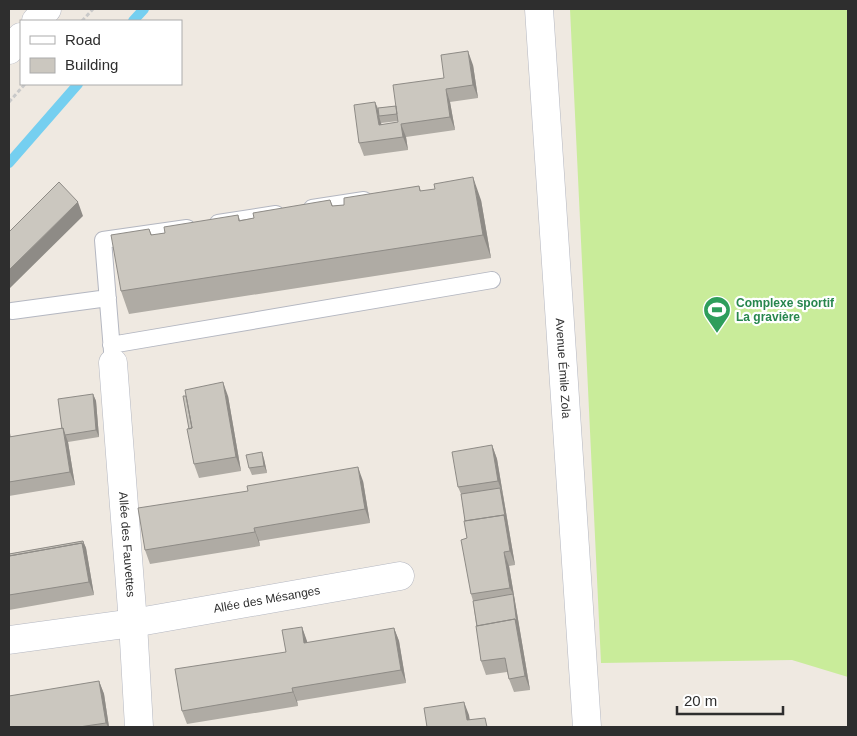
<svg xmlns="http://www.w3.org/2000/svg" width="857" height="736" font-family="Arial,sans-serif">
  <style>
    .pitch { fill: #c9ec9a }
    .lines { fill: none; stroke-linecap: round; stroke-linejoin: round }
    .stream { stroke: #75cff0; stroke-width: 10 }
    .service-casing { stroke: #b4b7c1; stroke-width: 18 }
    .minor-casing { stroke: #b4b7c1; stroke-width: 29 }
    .path { stroke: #c9c9c9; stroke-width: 3; stroke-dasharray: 4 2.5; stroke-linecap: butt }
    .service { stroke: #fff; stroke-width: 16 }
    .minor { stroke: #fff; stroke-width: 28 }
    .wall { fill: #afaba4; fill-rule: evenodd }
    .shaded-wall { fill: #8e8b86 }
    .building { fill: #cbc7bf; stroke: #8e8b86 }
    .labels { text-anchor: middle; stroke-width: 4.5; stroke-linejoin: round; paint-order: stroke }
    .leisure-label { font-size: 12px; font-weight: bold; fill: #27864d; stroke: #fff; text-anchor: start }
    .street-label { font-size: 12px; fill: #2e2e2e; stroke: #fff }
  </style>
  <rect width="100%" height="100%" fill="#efe9e1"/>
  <path class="pitch" d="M570 9H848V677L792 660 601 663Z"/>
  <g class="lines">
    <path class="stream" d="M133 21 144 9
      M9 163 78 84"/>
    <defs>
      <path id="service" d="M312 208 364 200
        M218 223 276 214
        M12 311 108 298
        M111 345 492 280
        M113 363 103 240 187 228"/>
      <g id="minor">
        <path id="s1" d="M539 9 587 727"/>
        <path d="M36 21 47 9"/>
        <path d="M9 50 21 37"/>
        <path id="s2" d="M113 363 133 623 139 727"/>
        <path id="s3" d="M9 640 133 623 400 576"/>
      </g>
    </defs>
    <use href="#service" class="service-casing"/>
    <use href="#minor" class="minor-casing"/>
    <path class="path" d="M82 21 93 9
      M9 102 25 84"/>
    <use href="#service" class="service"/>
    <use href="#minor" class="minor"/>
  </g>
  <path class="wall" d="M473 65 478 98 450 102 455 130 406 137 408 150 364 156 359 143 375 102 378 108 396 106 444 78ZM398 121V122L382 125 381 123Z
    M419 186 421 191 481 200 491 258 129 314 121 291 149 229 152 235 165 233 238 215 240 220 254 218 330 200 333 206 344 205Z
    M93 394 96 401 99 437 68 442 75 485 9 496V427L10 437 62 429Z
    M228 396 241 471 199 478 194 464 189 429Z
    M492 445 497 459 515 565 509 566 530 690 514 692 509 679 507 672 486 675 481 661 473 601 471 594 467 538 465 521 461 494 458 487Z
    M264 459 267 473 252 475 249 468Z
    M363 481 370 523 259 541 260 546 150 564 145 550Z
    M83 541 86 548 94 595 9 610V554Z
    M302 627 307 643 394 628 399 641 406 683 297 701 298 706 187 724 182 711 286 652Z
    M99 681 104 694 109 727H9Z"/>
  <path class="shaded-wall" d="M468 51 473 65 478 98 473 85Z
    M446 89 450 102 455 130 450 117Z
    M375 102 380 116H379L381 123 384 139 379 125Z
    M401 124 406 137 408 150 403 137Z
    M473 177 481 200 491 258 483 235Z
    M78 202 83 216 9 289V270Z
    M223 382 228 396 241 471 236 457Z
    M93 394 96 401 99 437 96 430Z
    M9 427 13 451 9 440Z
    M63 428 68 442 75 485 70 472Z
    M492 445 497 459 503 495 498 481Z
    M262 452 264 459 267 473 264 466Z
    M358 467 363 481 370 523 365 509Z
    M500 488 503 495 515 565 510 551 504 515Z
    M254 528 259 541 260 546 255 532Z
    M83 541 86 548 94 595 89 582 82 543Z
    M504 552 509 566 530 690 525 676 515 619 513 594 510 588Z
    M302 627 307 641 309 657 304 643Z
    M394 628 399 641 406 683 401 670Z
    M99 681 104 694 109 727H108L106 723Z
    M292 688 297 701 298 706 293 692Z
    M464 702 469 715 471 727 467 720Z"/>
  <path class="building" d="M468 51 473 85 446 89 450 117 401 124 403 137 359 143 354 105 375 102 379 125 398 122 393 85 444 78 441 55Z
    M396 106 397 114 379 116 378 108Z
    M473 177 483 235 121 291 111 235 149 229 151 235 165 233 164 227 238 215 239 221 254 218 253 213 330 200 332 206 344 205V198L419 186 420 191 435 189 434 184Z
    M59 182 78 202 9 270V232Z
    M223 382 236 457 194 464 187 429 192 428 185 390Z
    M93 394 96 430 65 435 63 428 62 429 58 399Z
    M183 396H186L192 428 189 429Z
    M63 428 70 472 9 482V437Z
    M492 445 498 481 458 487 452 452Z
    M262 452 264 466 249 468 246 455Z
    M358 467 365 509 254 528 255 532 145 550 138 508 248 491 247 486Z
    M500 488 506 522 504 515 465 521 461 494Z
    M504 515 510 551 504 552 510 588 471 594 461 540 467 538 464 521Z
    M83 541 84 550 82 543 9 556V554Z
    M82 543 89 582 9 595V556Z
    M513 594 517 625 515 619 477 626 473 601Z
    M515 619 525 676 509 679 505 658 481 661 476 626Z
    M302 627 304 643 394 628 401 670 292 688 293 692 182 711 175 669 286 652 282 630Z
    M99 681 106 723 79 727H9V696Z
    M464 702 467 720 485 718 487 727H427L424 708Z"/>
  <defs>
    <symbol id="stadium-pin" viewBox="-11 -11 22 30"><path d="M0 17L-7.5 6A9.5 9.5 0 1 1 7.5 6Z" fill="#2e9e5b" stroke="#fff"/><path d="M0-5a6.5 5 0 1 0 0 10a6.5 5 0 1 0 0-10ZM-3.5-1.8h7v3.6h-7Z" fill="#fff"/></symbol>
  </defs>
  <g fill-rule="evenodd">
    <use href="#stadium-pin" x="701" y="294" width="32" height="43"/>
  </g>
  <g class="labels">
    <g class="leisure-label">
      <text x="736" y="307">Complexe sportif<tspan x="736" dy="14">La gravière</tspan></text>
    </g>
    <g class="street-label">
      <text dy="4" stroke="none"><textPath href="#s1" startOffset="360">Avenue Émile Zola</textPath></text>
      <text dy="4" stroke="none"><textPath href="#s2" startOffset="182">Allée des Fauvettes</textPath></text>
      <text dy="4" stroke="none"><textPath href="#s3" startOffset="261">Allée des Mésanges</textPath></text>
    </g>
  </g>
  <rect width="857" height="736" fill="none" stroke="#2e2e2e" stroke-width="20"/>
  <rect x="20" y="20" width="162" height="65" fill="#ffffff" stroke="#ababab"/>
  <rect x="30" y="36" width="25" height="8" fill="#ffffff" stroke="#ababab"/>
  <text x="65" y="45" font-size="15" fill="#2e2e2e">Road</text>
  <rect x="30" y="58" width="25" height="15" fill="#cbc7bf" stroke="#ababab"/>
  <text x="65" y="70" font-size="15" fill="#2e2e2e">Building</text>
  <path d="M677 706v8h106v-8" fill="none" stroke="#2e2e2e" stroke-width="2.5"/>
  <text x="684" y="706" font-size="15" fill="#2e2e2e" stroke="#ffffff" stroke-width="4" paint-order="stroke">20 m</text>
</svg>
